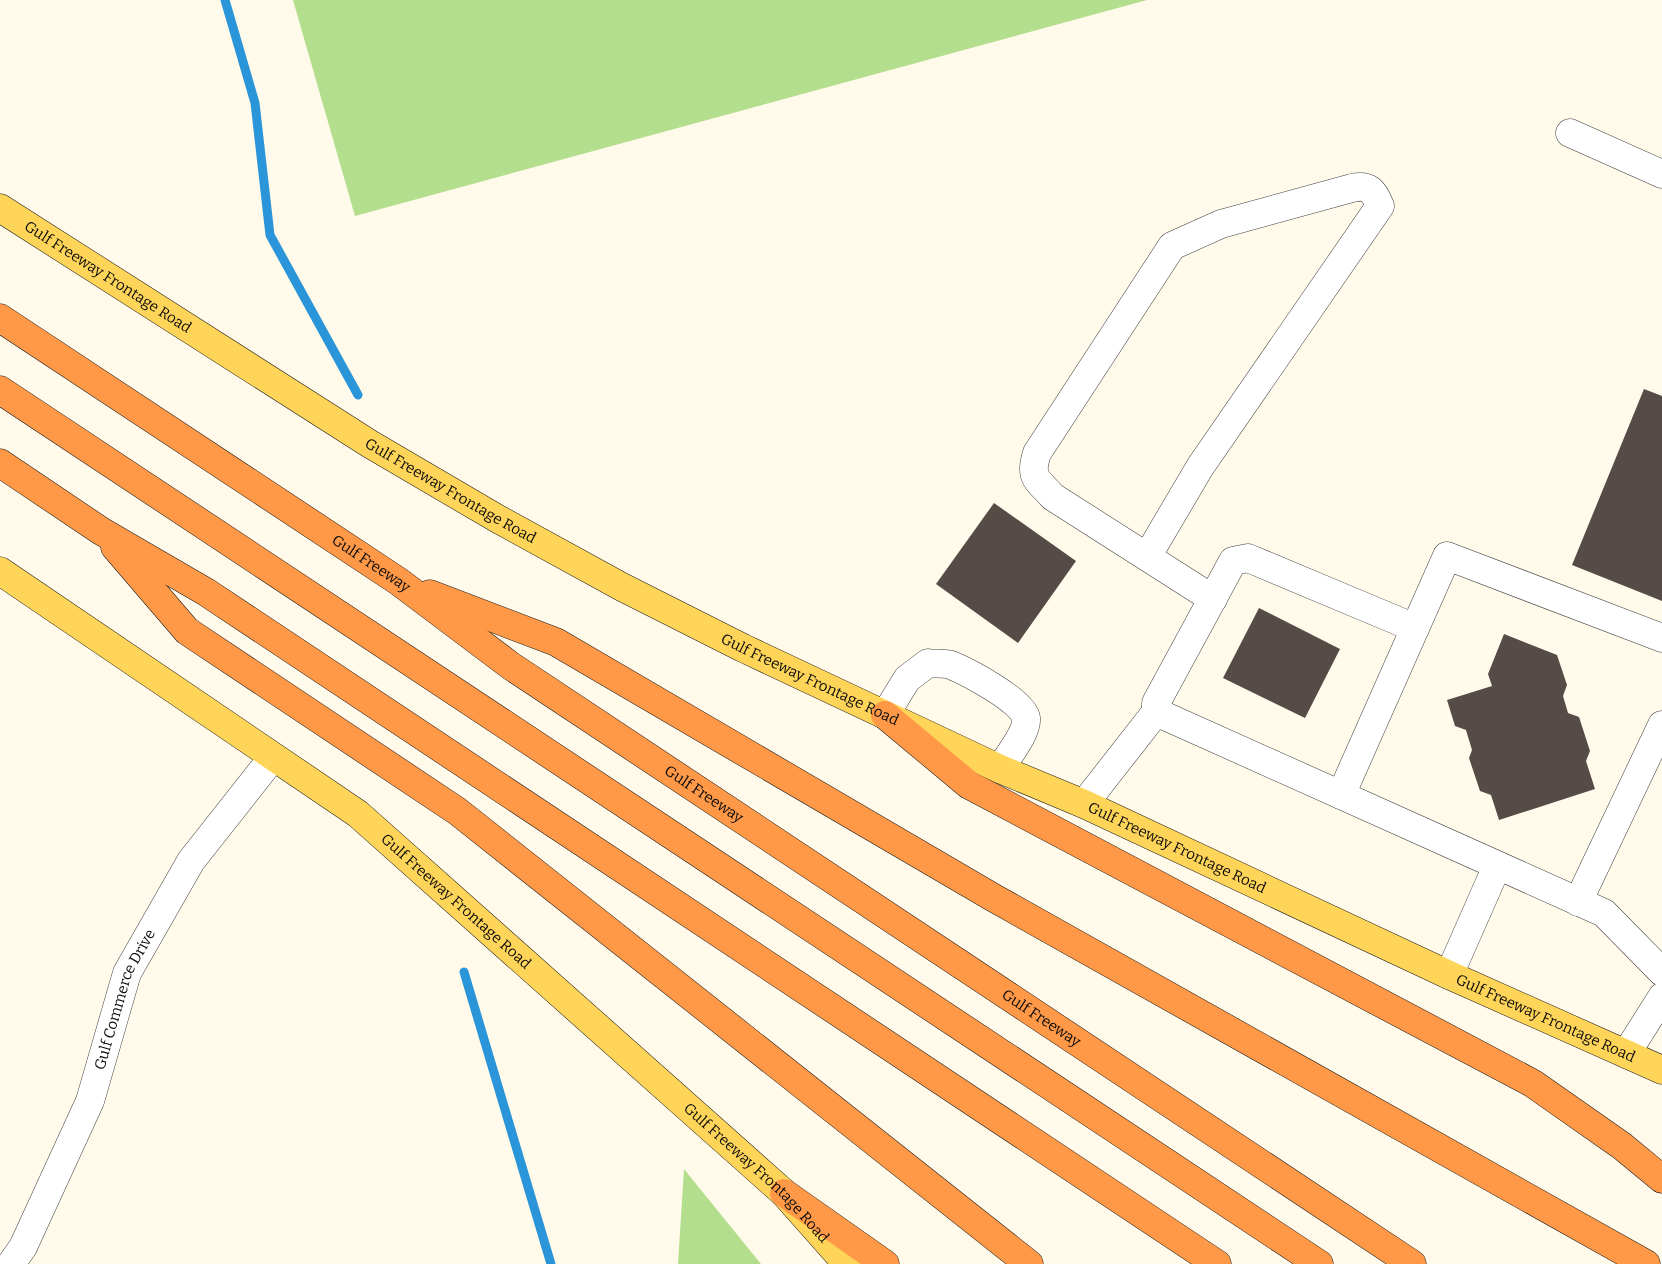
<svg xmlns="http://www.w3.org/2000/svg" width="1662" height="1264" font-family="Bitter,serif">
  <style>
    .forest { fill: #b3de8e }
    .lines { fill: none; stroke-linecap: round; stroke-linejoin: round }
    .stream { stroke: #2a95d9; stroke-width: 9 }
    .building { fill: #554c47 }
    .minor-casing { stroke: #3e3e3e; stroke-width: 29 }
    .major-casing { stroke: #1c1c1c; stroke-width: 29 }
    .highway-casing { stroke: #1c1c1c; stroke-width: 29 }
    .minor { stroke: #fff; stroke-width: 28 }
    .major { stroke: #ffd559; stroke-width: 28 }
    .highway { stroke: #ff9947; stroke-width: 28 }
    .labels { text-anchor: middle; stroke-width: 5; stroke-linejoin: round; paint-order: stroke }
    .street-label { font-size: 15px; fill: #0b0b0b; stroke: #fff }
  </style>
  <rect width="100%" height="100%" fill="#fffae9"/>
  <path class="forest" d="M293 0H1147L355 216Z
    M684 1169 761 1264H678Z"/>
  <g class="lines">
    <path class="stream" d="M225 0 255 103 270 235 358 395
      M464 972 551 1264"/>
  </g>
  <path class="building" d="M1644 389 1662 396V601L1572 565Z
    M994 503 1076 561 1018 643 936 584Z
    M1259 608 1340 649 1305 718 1223 678Z
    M1504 634 1557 655 1567 685 1563 696 1568 713 1579 717 1590 751 1586 761 1595 789 1499 820 1491 795 1480 791 1469 758 1472 750 1466 730 1455 726 1447 700 1492 686 1488 674Z"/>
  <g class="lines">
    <defs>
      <g id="minor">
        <path d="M1570 133 1662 174"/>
        <path d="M1147 557 1200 467 1380 206C1374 191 1369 184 1352 188L1221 224 1172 246 1037 453C1029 478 1037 479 1053 497L1213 599"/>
        <path d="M1156 712V703L1233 561 1248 558 1415 628"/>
        <path d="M885 715 907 679 928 663C935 664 945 663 951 665 968 672 1023 701 1026 718 1028 732 1007 757 1000 769"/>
        <path d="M1341 795 1447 556 1662 638"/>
        <path d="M1084 804 1156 712 1604 913 1662 972"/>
        <path d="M1578 902 1662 725"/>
        <path d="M1449 975 1497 866"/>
        <path d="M1626 1054 1662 997"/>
        <path id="s1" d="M11 1264 23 1247 90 1101 127 973 191 861 273 757"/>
      </g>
      <g id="major">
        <path id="s2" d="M0 208 370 444 498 519 622 587 743 648 1000 769 1084 804 1449 975 1662 1070"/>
        <path id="s3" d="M0 571 358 814 784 1193 847 1264"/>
      </g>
      <g id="highway">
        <path id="s4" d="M0 318 398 581 511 666 1412 1264"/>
        <path d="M0 390 1319 1264"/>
        <path d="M0 463 101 531 206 592 1217 1264"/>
        <path d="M115 547 187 631 457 811 1029 1264"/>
        <path d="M430 594 556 642 994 898 1646 1264"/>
        <path d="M885 715 969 785 1532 1083 1622 1146 1662 1179"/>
        <path d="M784 1193 885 1264"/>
      </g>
    </defs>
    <use href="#minor" class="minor-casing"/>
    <use href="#major" class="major-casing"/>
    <use href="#highway" class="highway-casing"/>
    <use href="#minor" class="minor"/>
    <use href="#major" class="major"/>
    <use href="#highway" class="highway"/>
  </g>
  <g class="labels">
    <g class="street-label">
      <text dy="5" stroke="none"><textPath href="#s2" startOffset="128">Gulf Freeway Frontage Road</textPath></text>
      <text dy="5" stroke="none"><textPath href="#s2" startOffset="532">Gulf Freeway Frontage Road</textPath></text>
      <text dy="5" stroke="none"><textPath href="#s4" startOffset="445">Gulf Freeway</textPath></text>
      <text dy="5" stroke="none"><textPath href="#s2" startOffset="938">Gulf Freeway Frontage Road</textPath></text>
      <text dy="5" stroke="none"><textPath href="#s4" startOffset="850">Gulf Freeway</textPath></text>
      <text dy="5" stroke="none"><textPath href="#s2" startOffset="1342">Gulf Freeway Frontage Road</textPath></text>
      <text dy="5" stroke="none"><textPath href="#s3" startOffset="564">Gulf Freeway Frontage Road</textPath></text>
      <text dy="5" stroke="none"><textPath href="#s1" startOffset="289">Gulf Commerce Drive</textPath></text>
      <text dy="5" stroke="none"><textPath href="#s4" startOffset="1255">Gulf Freeway</textPath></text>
      <text dy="5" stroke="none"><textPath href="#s2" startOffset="1748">Gulf Freeway Frontage Road</textPath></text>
      <text dy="5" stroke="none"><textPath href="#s3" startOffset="969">Gulf Freeway Frontage Road</textPath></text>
    </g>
  </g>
</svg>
